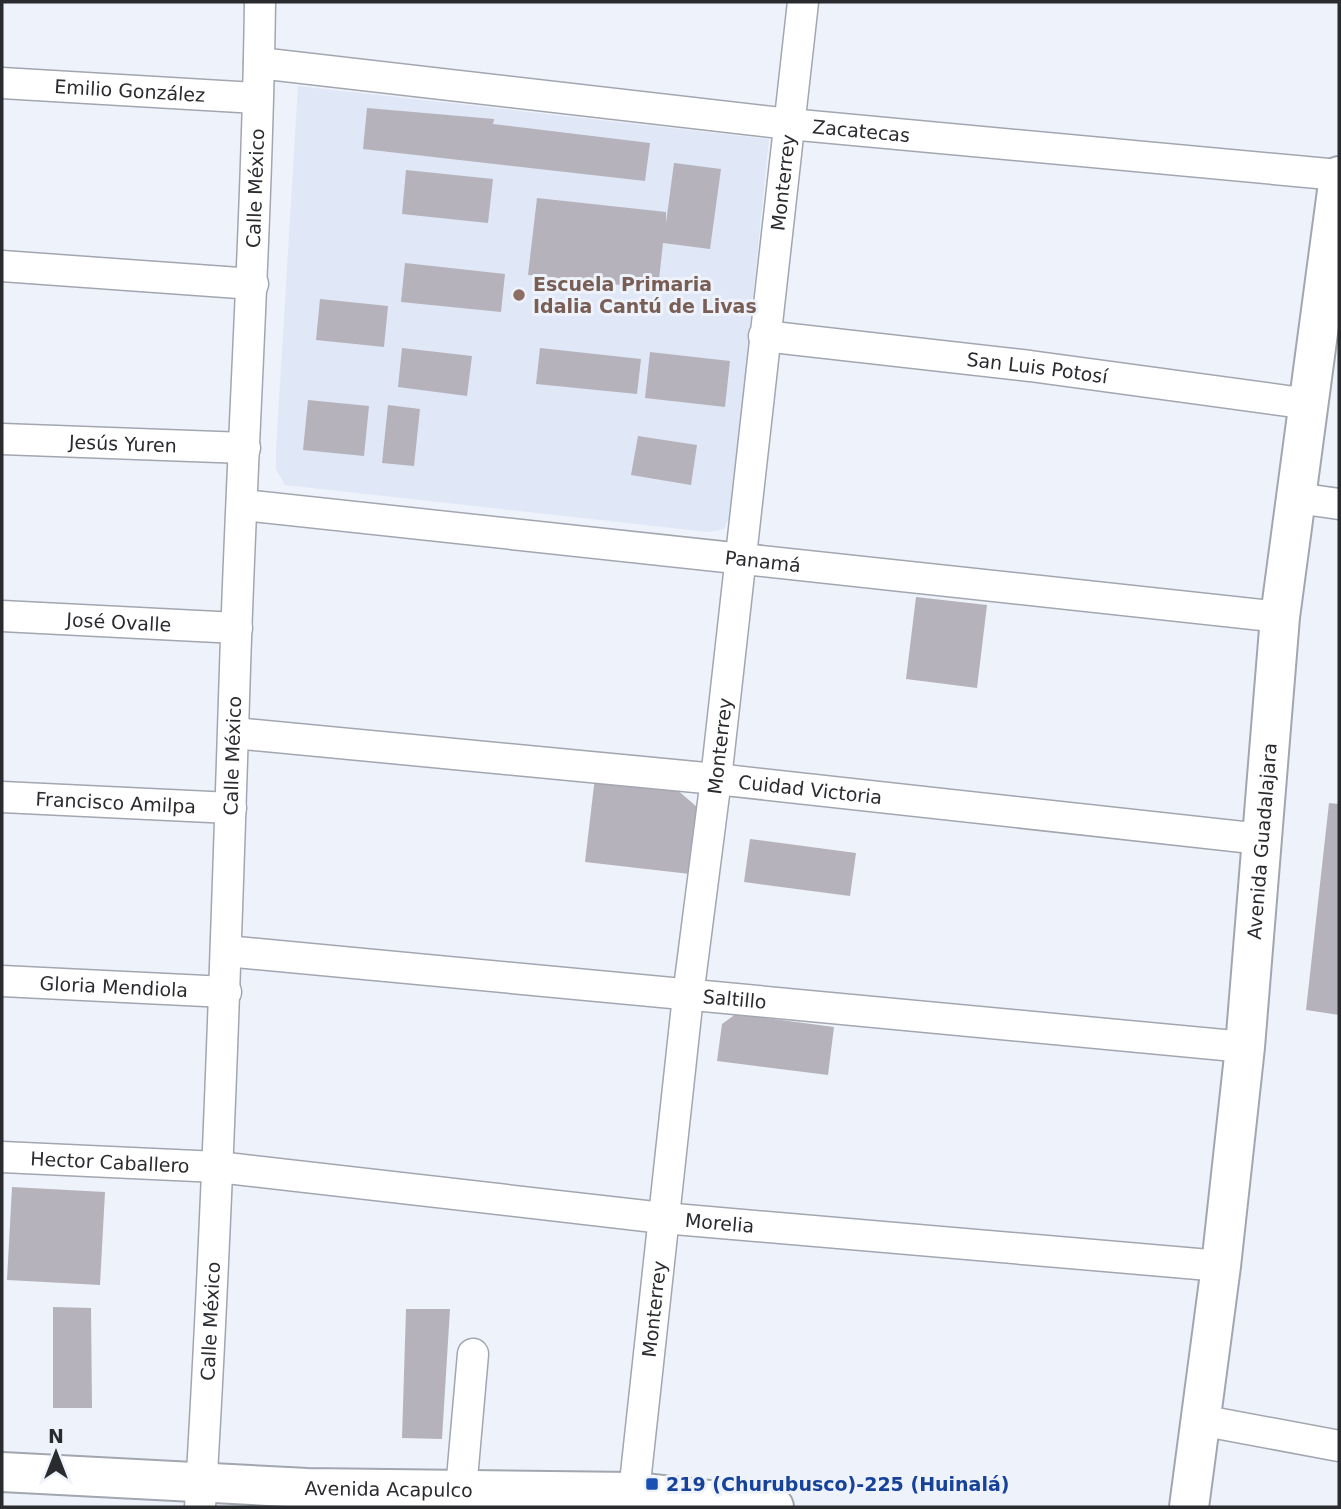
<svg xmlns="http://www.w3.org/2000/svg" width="1341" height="1509" font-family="'DejaVu Sans',sans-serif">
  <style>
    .built { fill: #e0e7f7 }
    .building { fill: #b6b2bb }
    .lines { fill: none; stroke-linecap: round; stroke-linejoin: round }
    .minor-casing { stroke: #a2a6af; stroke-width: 33 }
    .major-casing { stroke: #a2a6af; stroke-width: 42 }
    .minor { stroke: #fff; stroke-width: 30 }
    .major { stroke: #fff; stroke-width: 38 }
    .education-dot { fill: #8d6e63; stroke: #eef2fb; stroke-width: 2.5 }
    .transit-dot { fill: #1a4fb4; stroke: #eef2fb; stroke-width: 2.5 }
    .labels { text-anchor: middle; stroke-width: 6; stroke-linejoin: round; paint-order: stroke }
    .street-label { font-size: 19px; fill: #2a2b2f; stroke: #eef2fb }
    .education-label { font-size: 19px; font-weight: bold; fill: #785e54; stroke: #eef2fb; text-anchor: start }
    .transit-label { font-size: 19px; font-weight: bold; fill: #164399; stroke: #eef2fb; text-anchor: start }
  </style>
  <rect width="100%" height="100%" fill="#eef2fb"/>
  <path class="built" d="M298 86 769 139 731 514 724 529 708 532 285 485 276 469V450Z"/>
  <path class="building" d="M367 108 494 119 493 124 650 143 645 181 363 149Z
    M674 163 721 169 710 249 663 243 658 289 528 275 537 198 666 212V223Z
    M406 170 493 179 488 223 402 214Z
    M405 263 505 274 501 312 401 302Z
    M320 299 388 306 384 347 316 340Z
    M402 348 472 356 467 396 398 387Z
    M540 348 641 359 637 394 536 384Z
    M650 352 730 361 725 407 645 398Z
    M308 400 369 406 364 456 303 450Z
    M388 405 420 409 414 466 382 463Z
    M638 436 697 445 691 485 631 475Z
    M916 597 987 605 977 688 906 679Z
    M595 777 675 788 697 807 690 874 585 862Z
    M1329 803 1339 804V1015L1306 1010Z
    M750 839 856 853 850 896 744 882Z
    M736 1014 834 1027 828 1075 717 1061 722 1024Z
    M12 1187 105 1192 100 1285 7 1280Z
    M53 1307 91 1308 92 1408H53Z
    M406 1309H450L442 1439 402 1438Z"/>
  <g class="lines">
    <defs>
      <g id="minor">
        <path id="s1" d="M259 63 789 124 1339 175"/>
        <path id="s2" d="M2 83 257 98"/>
        <path d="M2 266 253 284"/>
        <path id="s3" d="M764 336 1030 366 1309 404"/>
        <path id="s4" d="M2 439 245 448"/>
        <path d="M1297 498 1339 504"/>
        <path id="s5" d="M244 505 1280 617"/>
        <path id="s6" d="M2 616 237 628"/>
        <path id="s7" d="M234 733 716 779 1261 839"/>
        <path id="s8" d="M2 797 231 808"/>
        <path id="s9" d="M226 951 1245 1047"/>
        <path id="s10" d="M2 981 226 992"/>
        <path id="s11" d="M2 1157 218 1167 663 1218 1221 1266"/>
        <path d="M1200 1420 1339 1446"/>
        <path d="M461 1490 473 1354"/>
        <path id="s12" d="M634 1492 688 996 716 779 803 2"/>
        <path id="s13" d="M200 1507C217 1227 226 948 235 668 242 446 257 224 260 2"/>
      </g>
      <g id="major">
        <path id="s14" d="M2 1472 307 1488 634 1492 774 1507"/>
        <path id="s15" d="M1189 1507 1221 1266 1245 1047 1280 617 1339 176"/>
      </g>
    </defs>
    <use href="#minor" class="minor-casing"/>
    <use href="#major" class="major-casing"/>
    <use href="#minor" class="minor"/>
    <use href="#major" class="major"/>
  </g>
  <circle class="education-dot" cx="519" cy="295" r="7"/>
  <rect class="transit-dot" x="645" y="1477" width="14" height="14" rx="3.5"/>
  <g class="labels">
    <g class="street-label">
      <text dy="7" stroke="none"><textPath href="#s2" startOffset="128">Emilio González</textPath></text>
      <text dy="7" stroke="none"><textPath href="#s1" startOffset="606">Zacatecas</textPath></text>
      <text dy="7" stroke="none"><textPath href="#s12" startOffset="1318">Monterrey</textPath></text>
      <text dy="7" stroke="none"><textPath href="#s13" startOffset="1320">Calle México</textPath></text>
      <text dy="7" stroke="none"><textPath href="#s3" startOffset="275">San Luis Potosí</textPath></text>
      <text dy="7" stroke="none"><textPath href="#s4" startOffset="121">Jesús Yuren</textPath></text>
      <text dy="7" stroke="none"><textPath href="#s5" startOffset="522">Panamá</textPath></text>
      <text dy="7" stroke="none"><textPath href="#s6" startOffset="117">José Ovalle</textPath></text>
      <text dy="7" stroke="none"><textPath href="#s12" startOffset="751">Monterrey</textPath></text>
      <text dy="7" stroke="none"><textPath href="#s13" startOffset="752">Calle México</textPath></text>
      <text dy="7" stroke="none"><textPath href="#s7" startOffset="579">Cuidad Victoria</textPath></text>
      <text dy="7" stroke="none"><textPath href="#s8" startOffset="114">Francisco Amilpa</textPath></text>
      <text dy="7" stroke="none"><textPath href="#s15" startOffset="670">Avenida Guadalajara</textPath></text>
      <text dy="7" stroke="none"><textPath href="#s10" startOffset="112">Gloria Mendiola</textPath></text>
      <text dy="7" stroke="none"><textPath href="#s9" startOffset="511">Saltillo</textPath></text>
      <text dy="7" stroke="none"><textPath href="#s11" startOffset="108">Hector Caballero</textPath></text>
      <text dy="7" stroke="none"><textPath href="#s11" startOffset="721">Morelia</textPath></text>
      <text dy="7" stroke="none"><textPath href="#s12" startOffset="184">Monterrey</textPath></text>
      <text dy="7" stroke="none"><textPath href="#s13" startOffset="186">Calle México</textPath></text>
      <text dy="7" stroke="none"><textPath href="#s14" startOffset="387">Avenida Acapulco</textPath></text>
    </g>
    <g class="education-label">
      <text x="533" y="291">Escuela Primaria<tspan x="533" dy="22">Idalia Cantú de Livas</tspan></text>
    </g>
    <g class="transit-label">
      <text x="666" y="1491">219 (Churubusco)-225 (Huinalá)</text>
    </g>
  </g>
  <rect width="1341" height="1509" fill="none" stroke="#2a2b2f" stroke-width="7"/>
  <g transform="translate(56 1453)" stroke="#eef2fb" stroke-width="5" paint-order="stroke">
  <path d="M0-5L12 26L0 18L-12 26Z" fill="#2a2b2f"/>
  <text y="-10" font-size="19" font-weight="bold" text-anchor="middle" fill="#2a2b2f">N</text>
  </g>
</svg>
